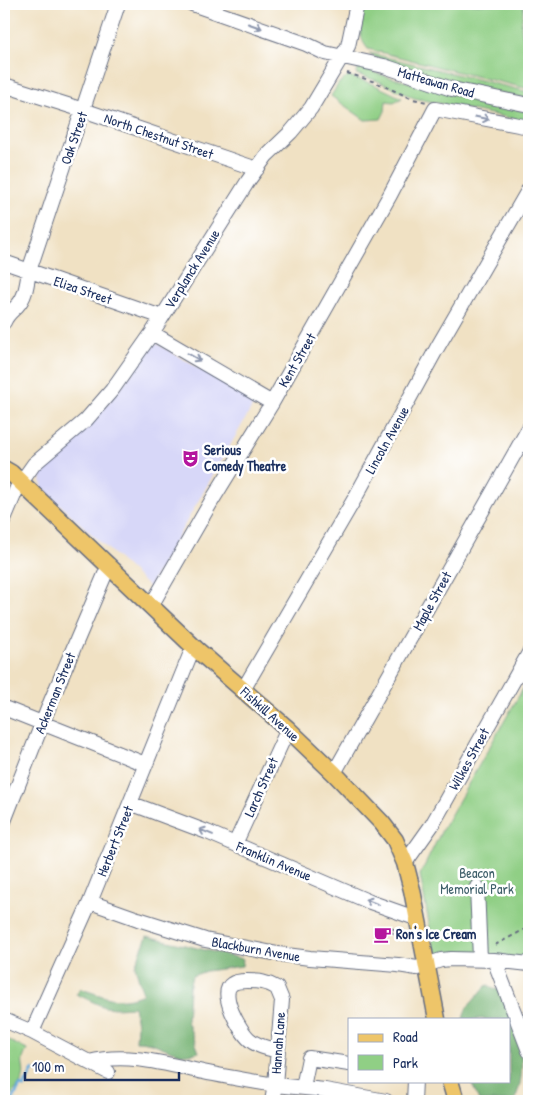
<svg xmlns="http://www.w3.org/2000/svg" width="533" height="1105" font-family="'Patrick Hand',sans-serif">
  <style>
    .built { fill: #d7d7f8 }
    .green { fill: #90cf85; stroke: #567f72 }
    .forest { fill: #74b272; stroke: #487068 }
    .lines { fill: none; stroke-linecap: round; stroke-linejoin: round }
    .stream { stroke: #68afdf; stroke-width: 3 }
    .minor-casing { stroke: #666d81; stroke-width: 16 }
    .major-casing { stroke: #666d81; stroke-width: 19 }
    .path { stroke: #666d81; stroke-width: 2; stroke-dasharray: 4 4; stroke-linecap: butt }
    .minor { stroke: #fff; stroke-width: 14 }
    .major { stroke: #eec569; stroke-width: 16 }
    .oneway { stroke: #8d97ae }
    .labels { text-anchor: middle; stroke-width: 5; stroke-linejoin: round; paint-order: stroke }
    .street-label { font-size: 14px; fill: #1b2f5e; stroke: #fff }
    .poi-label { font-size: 14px; font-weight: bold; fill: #1b2f5e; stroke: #fff; text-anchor: start }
    .park-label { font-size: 14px; fill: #3e5f6a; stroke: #fff }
  </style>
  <rect width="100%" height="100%" fill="#fff"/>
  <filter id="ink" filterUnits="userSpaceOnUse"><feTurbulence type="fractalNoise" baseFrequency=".02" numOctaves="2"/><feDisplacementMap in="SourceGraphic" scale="10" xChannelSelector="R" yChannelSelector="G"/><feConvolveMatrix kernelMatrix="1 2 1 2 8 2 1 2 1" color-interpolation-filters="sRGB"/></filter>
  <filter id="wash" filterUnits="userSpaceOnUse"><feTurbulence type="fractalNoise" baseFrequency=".0096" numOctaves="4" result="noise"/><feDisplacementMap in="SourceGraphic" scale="20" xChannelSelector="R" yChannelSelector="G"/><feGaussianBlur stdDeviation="1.12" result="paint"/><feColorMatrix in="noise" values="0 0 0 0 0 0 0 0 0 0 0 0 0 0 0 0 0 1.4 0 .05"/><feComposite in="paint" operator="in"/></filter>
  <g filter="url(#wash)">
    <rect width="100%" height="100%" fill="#f0e1c3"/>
    <path class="built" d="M156 343 255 402 149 587 42 488 41 476 45 463 104 408Z"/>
    <path class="green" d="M365 4H524L521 27 525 50 529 57V89L454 71 368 49C356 35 361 20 365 4Z
      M369 53 529 92V99L454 83 376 58Z
      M360 66 369 68 375 73 454 95 529 112V122L414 98 378 81 356 74Z
      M349 76 375 85 402 98 394 102 386 101 385 111 381 119 365 120 331 96 339 83Z
      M529 678V964L435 955 420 875 442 830Z
      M4 1038 27 1050C18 1065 26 1065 23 1078 20 1087 11 1093 7 1101H4Z"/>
    <path class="forest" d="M147 936 243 959 242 966 206 971 192 976 189 988 187 1021 199 1052C195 1053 191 1054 187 1054 171 1055 156 1040 136 1041L137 1025 134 1007 115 1008 104 1007 76 994 81 989C105 996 118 1005 143 994L135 966Z
      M487 985 505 993C516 1027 531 1067 514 1101H479L471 1081H509V1019H463L466 1009Z"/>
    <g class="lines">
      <path class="stream" d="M12 1101 20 1086 24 1087 33 1070"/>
    </g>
  </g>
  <g filter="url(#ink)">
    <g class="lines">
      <defs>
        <path id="minor" d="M192 4 306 44 325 53 384 66 452 89 529 105
          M4 85 83 110 257 169
          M4 262 162 317
          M4 322C7 314 11 312 17 306 26 297 27 283 29 271L118 4
          M152 333 272 403
          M4 519 17 488 34 464 86 420 112 390 152 333 248 181 266 156 291 132 311 108 348 46 357 4
          M151 606 211 502 272 403 390 195 435 109 529 127
          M243 690 355 498 437 348 529 189
          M4 708 145 764
          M334 773 529 428
          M130 803 207 832 370 902 418 919
          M4 821 51 701 109 565
          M235 844 288 729
          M405 863 432 825 529 653
          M477 887 480 959
          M90 902 138 919 205 940 278 954 310 958 398 965 417 968 441 960 451 959 494 960 529 964
          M494 960 529 1051
          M4 1020 32 1032 108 1072
          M32 1032 90 902 190 655 196 649
          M277 1051C268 1048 256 1046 249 1039 240 1031 218 993 232 984 236 981 242 981 247 981 259 981 267 982 277 988L282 1000 275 1085 325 1090 386 1101
          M89 1062C127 1052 166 1064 203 1072 227 1077 251 1081 275 1085L272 1101
          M303 1087 309 1058 349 1064
          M414 1101 415 1081"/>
        <path id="major" d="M4 469 11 473 196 649 288 729 334 773 382 823 395 840 405 863 412 890 437 1019
          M450 1081 456 1101"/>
      </defs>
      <use href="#minor" class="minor-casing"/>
      <use href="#major" class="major-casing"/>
      <path class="path" d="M347 73 375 82 413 99 427 102
        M391 928 397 931 409 941
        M390 932 396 934 399 933
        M495 945 529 927"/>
      <use href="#minor" class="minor"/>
      <use href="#major" class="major"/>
    </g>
    <defs><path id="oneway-shaft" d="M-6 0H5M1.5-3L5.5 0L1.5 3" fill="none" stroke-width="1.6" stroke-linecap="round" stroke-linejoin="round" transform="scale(1.25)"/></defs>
    <g class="oneway">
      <use href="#oneway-shaft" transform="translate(255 26) rotate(19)"/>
      <use href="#oneway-shaft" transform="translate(482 118) rotate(11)"/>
      <use href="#oneway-shaft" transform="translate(194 357) rotate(30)"/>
      <use href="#oneway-shaft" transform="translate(206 832) rotate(-158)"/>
      <use href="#oneway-shaft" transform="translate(372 902) rotate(-159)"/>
    </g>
  </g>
  <defs>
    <symbol id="theatre-bare" viewBox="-9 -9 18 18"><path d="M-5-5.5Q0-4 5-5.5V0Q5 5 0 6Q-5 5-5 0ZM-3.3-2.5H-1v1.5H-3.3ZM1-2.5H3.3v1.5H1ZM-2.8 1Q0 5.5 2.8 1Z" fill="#b5179e" stroke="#fff" stroke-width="2.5" paint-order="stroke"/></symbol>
    <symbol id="cafe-bare" viewBox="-9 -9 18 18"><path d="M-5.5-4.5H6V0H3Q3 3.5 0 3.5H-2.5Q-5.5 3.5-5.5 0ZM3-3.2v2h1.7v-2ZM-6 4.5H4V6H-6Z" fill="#b5179e" stroke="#fff" stroke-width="2.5" paint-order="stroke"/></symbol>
  </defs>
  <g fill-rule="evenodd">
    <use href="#theatre-bare" x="178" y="446" width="25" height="25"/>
    <use href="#cafe-bare" x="370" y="922" width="25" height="25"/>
  </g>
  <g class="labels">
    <g class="street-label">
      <text transform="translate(436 82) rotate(16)" y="5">Matteawan Road</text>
      <text transform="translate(159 136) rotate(19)" y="5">North Chestnut Street</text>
      <text transform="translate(74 138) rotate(-71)" y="5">Oak Street</text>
      <text transform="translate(192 269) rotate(-58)" y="5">Verplanck Avenue</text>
      <text transform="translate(83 290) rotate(19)" y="5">Eliza Street</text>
      <text transform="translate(297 360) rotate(-60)" y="5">Kent Street</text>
      <text transform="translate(387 440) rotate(-61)" y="5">Lincoln Avenue</text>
      <text transform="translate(432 601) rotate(-61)" y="5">Maple Street</text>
      <text transform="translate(55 693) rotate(-68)" y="5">Ackerman Street</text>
      <text transform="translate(270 714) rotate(42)" y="5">Fishkill Avenue</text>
      <text transform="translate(469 759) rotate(-61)" y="5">Wilkes Street</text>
      <text transform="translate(261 787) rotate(-66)" y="5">Larch Street</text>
      <text transform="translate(115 841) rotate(-68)" y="5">Herbert Street</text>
      <text transform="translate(274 861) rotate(23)" y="5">Franklin Avenue</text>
      <text transform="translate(256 949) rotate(10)" y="5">Blackburn Avenue</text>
      <text transform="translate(278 1043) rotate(-86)" y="5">Hannah Lane</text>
    </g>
    <g class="poi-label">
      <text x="204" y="455">Serious<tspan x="204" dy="16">Comedy Theatre</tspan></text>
      <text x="396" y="939">Ron's Ice Cream</text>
    </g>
    <g class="park-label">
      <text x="477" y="878">Beacon<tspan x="477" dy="16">Memorial Park</tspan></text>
    </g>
  </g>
  <rect width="533" height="1105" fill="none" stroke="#fff" stroke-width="20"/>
  <rect x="348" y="1018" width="162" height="65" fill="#ffffff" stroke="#a4acbf"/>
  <rect x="358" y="1034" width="25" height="8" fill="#eec569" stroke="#a4acbf"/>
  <text x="393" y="1042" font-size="15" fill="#1b2f5e">Road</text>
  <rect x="358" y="1055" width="25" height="15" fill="#90cf85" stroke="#a4acbf"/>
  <text x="393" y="1068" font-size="15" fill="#1b2f5e">Park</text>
  <path d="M25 1072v8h154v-8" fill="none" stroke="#1b2f5e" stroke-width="2.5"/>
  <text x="32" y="1072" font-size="15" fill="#1b2f5e" stroke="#ffffff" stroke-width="4" paint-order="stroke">100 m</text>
</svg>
